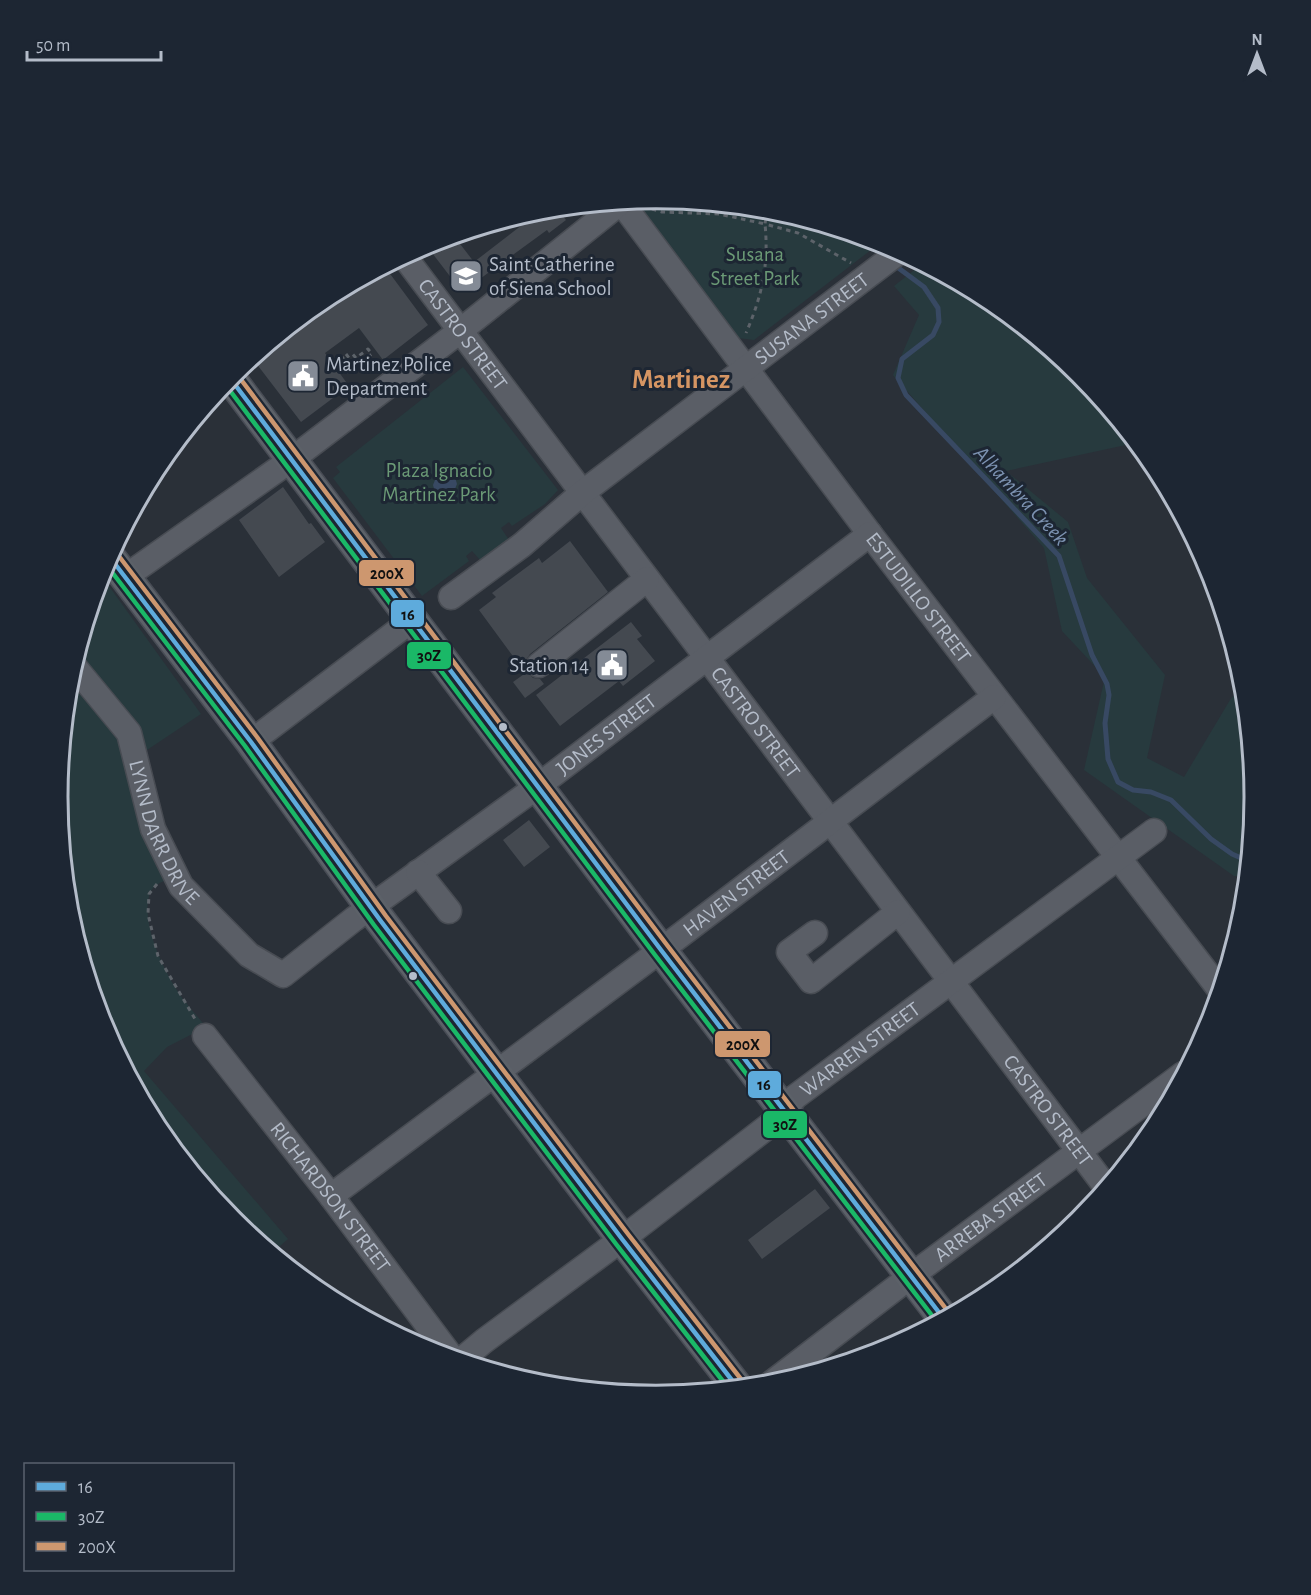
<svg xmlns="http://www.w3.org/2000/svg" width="1311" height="1595" font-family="'Alegreya Sans',sans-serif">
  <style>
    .green { fill: #273a3e }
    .water { fill: #384963 }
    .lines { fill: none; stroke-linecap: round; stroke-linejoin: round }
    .stream { stroke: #384963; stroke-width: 5 }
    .building { fill: #444950 }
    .minor-casing { stroke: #484c53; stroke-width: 27 }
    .major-casing { stroke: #484c55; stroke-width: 33 }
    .path { stroke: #5d636a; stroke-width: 3; stroke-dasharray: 4.5 4.5; stroke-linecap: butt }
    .minor { stroke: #5a5e66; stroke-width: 24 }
    .major { stroke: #5c6168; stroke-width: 30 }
    .bus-1-casing { stroke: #1d2633; stroke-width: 9 }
    .bus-2-casing { stroke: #1d2633; stroke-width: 9 }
    .bus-3-casing { stroke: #1d2633; stroke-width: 9 }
    .bus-1 { stroke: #5eabdc; stroke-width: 4.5 }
    .bus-2 { stroke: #1ab867; stroke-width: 4.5 }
    .bus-3 { stroke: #cd976f; stroke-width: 4.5 }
    .bus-dot { fill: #b4bcc9; stroke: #1d2633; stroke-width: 2 }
    .labels { text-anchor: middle; stroke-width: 6; stroke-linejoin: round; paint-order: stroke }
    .park-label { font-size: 21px; fill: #6b9a76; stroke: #1d2633 }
    .poi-label { font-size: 21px; fill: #b4bcc9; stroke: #1d2633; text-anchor: start }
    .street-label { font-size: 21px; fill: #b4bcc9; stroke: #1d2633 }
    .water-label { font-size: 22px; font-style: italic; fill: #7c92b1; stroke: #1d2633 }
    .district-label { font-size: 27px; font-weight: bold; fill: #d59563; stroke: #1d2633 }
    .rim { fill: none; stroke: #b4bcc9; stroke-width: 3 }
    .line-badge { stroke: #1d2633; stroke-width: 2 }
    .pale-badge-label { font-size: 16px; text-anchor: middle; font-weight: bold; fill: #111 }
  </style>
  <rect width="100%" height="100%" fill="#2a3038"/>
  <path class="green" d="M656 199 773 211 880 243 754 340 738 338 640 208 651 200Z
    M922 264 931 269 938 283 953 281 988 300 1079 375 1135 443 1006 471 1068 522 1087 578 1165 675 1147 758 1184 777 1230 700 1243 684 1254 798 1246 877 1234 876 1084 770 1105 677 1062 631 1044 548 893 375 919 315 894 286Z
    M463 367 558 490 545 504 512 526 509 522 501 528 509 540 481 561 472 551 466 556 469 561 422 596 333 478 340 472 336 467Z
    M101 575 201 714 135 758 169 879C161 882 151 886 149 896 142 923 161 964 175 987 183 1001 196 1014 206 1027L167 1047 144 1071 288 1239 272 1253 232 1220 158 1130 102 1026 68 914 57 797 69 680Z"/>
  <path class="water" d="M445 472 455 477 457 484 453 494 446 497 435 492 433 485 437 475Z"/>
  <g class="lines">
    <path class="stream" d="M873 241 872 246 883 256
      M893 264 924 287 938 308 939 322 933 335 902 359 898 378 906 395 1059 556 1092 655 1107 684 1109 695 1105 723 1108 759 1118 782 1133 790 1151 792 1171 800 1211 839 1232 854 1248 861"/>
  </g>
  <path class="building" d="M557 209 566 220 549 233 547 230 462 292 426 245 454 236 474 262 535 215 533 212Z
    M385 267 428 325 383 360 359 328 325 353 349 386 301 422 252 358 331 296Z
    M283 487 309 524 311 523 325 542 279 577 239 520Z
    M570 541 608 592 530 654 526 660 525 668 523 670 479 610 496 597 492 593 539 558 542 563Z
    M631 622 642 636 637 639 655 661 623 686 619 681 560 726 536 695Z
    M527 672 533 678 540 679 544 684 525 698 513 682Z
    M529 820 550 847 524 867 503 840Z
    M815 1189 830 1208 762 1259 748 1240Z"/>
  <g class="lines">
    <defs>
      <g id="minor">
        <path id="s1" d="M621 202 870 534 1220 990"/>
        <path id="s2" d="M404 256 1106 1187"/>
        <path d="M125 577 291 460 460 331 620 203"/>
        <path id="s3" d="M451 597 522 545 582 493 899 252"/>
        <path id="s4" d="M73 665 129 733 153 829 181 886 249 955 283 975 354 919 538 786 870 534"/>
        <path d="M539 665 647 579"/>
        <path d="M251 742 412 620"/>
        <path d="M418 872 449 911"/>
        <path d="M815 933 789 952 811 981 898 912"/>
        <path id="s5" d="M205 1036 331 1196 453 1359"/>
        <path id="s6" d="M331 1196 661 950 994 697"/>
        <path id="s7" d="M460 1361 484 1341 622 1239 775 1121 795 1097 1154 831"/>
        <path id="s8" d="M769 1385 911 1276 1183 1074"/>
      </g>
      <path id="major" d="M230 378 661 950 944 1319
        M109 556 251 742 380 920 622 1239 738 1388"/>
    </defs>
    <use href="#minor" class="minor-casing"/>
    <use href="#major" class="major-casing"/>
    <path class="path" d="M652 209 662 212 719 214 765 224C769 265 762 296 746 333
      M767 210 765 224 798 233 851 263
      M346 354 353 363
      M342 357 348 364 340 369 344 374 372 354 368 349 356 358 350 351
      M157 884 149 894 148 914 158 956 195 1019"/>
    <use href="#minor" class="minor"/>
    <use href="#major" class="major"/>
    <defs>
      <path id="bus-1" d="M230 378 661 950 944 1319
        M109 556 251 742 380 920 622 1239 738 1388"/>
      <path id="bus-2" d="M225 384 655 955 937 1322
        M105 563 245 746 374 925 616 1244 729 1389"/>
      <path id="bus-3" d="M236 373 667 945 950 1314
        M115 551 257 737 386 916 628 1234 744 1383"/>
    </defs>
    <use href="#bus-1" class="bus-1-casing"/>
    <use href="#bus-2" class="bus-2-casing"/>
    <use href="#bus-3" class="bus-3-casing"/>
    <use href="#bus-1" class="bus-1"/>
    <use href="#bus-2" class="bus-2"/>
    <use href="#bus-3" class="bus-3"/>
  </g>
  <defs>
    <symbol id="school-square" viewBox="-11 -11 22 22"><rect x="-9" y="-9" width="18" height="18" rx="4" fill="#848b96" stroke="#1d2633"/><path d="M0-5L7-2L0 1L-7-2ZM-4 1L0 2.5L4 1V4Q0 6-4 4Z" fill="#fff"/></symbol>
    <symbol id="civic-square" viewBox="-11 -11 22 22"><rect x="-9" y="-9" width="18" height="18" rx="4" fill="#848b96" stroke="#1d2633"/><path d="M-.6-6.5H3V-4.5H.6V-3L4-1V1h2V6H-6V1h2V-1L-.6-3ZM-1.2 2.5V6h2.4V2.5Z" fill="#fff"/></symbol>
  </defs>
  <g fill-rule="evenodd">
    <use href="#school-square" x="447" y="257" width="38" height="38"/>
    <use href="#civic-square" x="284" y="357" width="38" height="38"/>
    <use href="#civic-square" x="593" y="646" width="38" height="38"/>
  </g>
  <g class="bus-dot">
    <circle cx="503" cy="727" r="5"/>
    <circle cx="413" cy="976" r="5"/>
  </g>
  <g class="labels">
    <g class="park-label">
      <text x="755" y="261">Susana<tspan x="755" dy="24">Street Park</tspan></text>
      <text x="439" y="477">Plaza Ignacio<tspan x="439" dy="24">Martinez Park</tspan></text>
    </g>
    <g class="poi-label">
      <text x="489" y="271">Saint Catherine<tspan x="489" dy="24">of Siena School</tspan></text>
      <text x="326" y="371">Martinez Police<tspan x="326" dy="24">Department</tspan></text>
      <text x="589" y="672" text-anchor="end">Station 14</text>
    </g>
    <g class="street-label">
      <text dy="7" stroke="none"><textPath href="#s3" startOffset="456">SUSANA STREET</textPath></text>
      <text dy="7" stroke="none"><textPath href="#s2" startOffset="98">CASTRO STREET</textPath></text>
      <text dy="7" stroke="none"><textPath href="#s1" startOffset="495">ESTUDILLO STREET</textPath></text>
      <text dy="7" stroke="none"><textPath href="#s2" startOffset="584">CASTRO STREET</textPath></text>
      <text dy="7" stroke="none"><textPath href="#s4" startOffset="790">JONES STREET</textPath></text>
      <text dy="7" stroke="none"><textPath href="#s4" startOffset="194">LYNN DARR DRIVE</textPath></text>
      <text dy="7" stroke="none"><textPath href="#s6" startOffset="506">HAVEN STREET</textPath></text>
      <text dy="7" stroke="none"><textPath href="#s7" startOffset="508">WARREN STREET</textPath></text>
      <text dy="7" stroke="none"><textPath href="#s2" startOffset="1070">CASTRO STREET</textPath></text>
      <text dy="7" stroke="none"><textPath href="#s5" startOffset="204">RICHARDSON STREET</textPath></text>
      <text dy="7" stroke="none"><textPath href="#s8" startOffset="278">ARREBA STREET</textPath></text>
    </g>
    <g class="water-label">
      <text transform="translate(1022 495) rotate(47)" y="8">Alhambra Creek</text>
    </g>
    <g class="district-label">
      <text x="681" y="388">Martinez</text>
    </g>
  </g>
  <path d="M0 0H1311V1595H0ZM68 797a588 588 0 1 1 1176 0a588 588 0 1 1-1176 0Z" fill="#1d2633" fill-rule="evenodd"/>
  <path class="rim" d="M68 797a588 588 0 1 1 1176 0a588 588 0 1 1-1176 0Z"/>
  <g class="line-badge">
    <rect x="358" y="559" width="57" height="28" rx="6" fill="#cd976f"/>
    <rect x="390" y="599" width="35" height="29" rx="6" fill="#5eabdc"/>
    <rect x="406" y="641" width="46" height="29" rx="6" fill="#1ab867"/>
    <rect x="714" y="1030" width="57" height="28" rx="6" fill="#cd976f"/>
    <rect x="747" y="1070" width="35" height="29" rx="6" fill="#5eabdc"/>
    <rect x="762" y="1110" width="46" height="29" rx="6" fill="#1ab867"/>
  </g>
  <g class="pale-badge-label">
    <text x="387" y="579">200X</text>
    <text x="408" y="620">16</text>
    <text x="429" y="661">30Z</text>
    <text x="743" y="1050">200X</text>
    <text x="764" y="1090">16</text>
    <text x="785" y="1130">30Z</text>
  </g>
  <rect x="24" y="1463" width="210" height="108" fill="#1d2633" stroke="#59626f" stroke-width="1.5"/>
  <rect x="36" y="1482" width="30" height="9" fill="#5eabdc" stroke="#59626f" stroke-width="1.5"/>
  <text x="78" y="1493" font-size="18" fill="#b4bcc9">16</text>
  <rect x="36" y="1512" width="30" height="9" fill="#1ab867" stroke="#59626f" stroke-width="1.5"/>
  <text x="78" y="1523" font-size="18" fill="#b4bcc9">30Z</text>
  <rect x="36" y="1542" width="30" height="9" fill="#cd976f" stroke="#59626f" stroke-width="1.5"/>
  <text x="78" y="1553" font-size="18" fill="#b4bcc9">200X</text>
  <g transform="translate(1257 54)" stroke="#1d2633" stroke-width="4.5" paint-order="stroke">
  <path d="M0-4.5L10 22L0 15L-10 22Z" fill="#b4bcc9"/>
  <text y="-9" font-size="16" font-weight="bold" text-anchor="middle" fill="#b4bcc9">N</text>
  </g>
  <path d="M27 51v9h134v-9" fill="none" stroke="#b4bcc9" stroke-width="3"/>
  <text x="36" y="51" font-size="18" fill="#b4bcc9" stroke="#1d2633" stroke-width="4.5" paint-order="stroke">50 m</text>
</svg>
